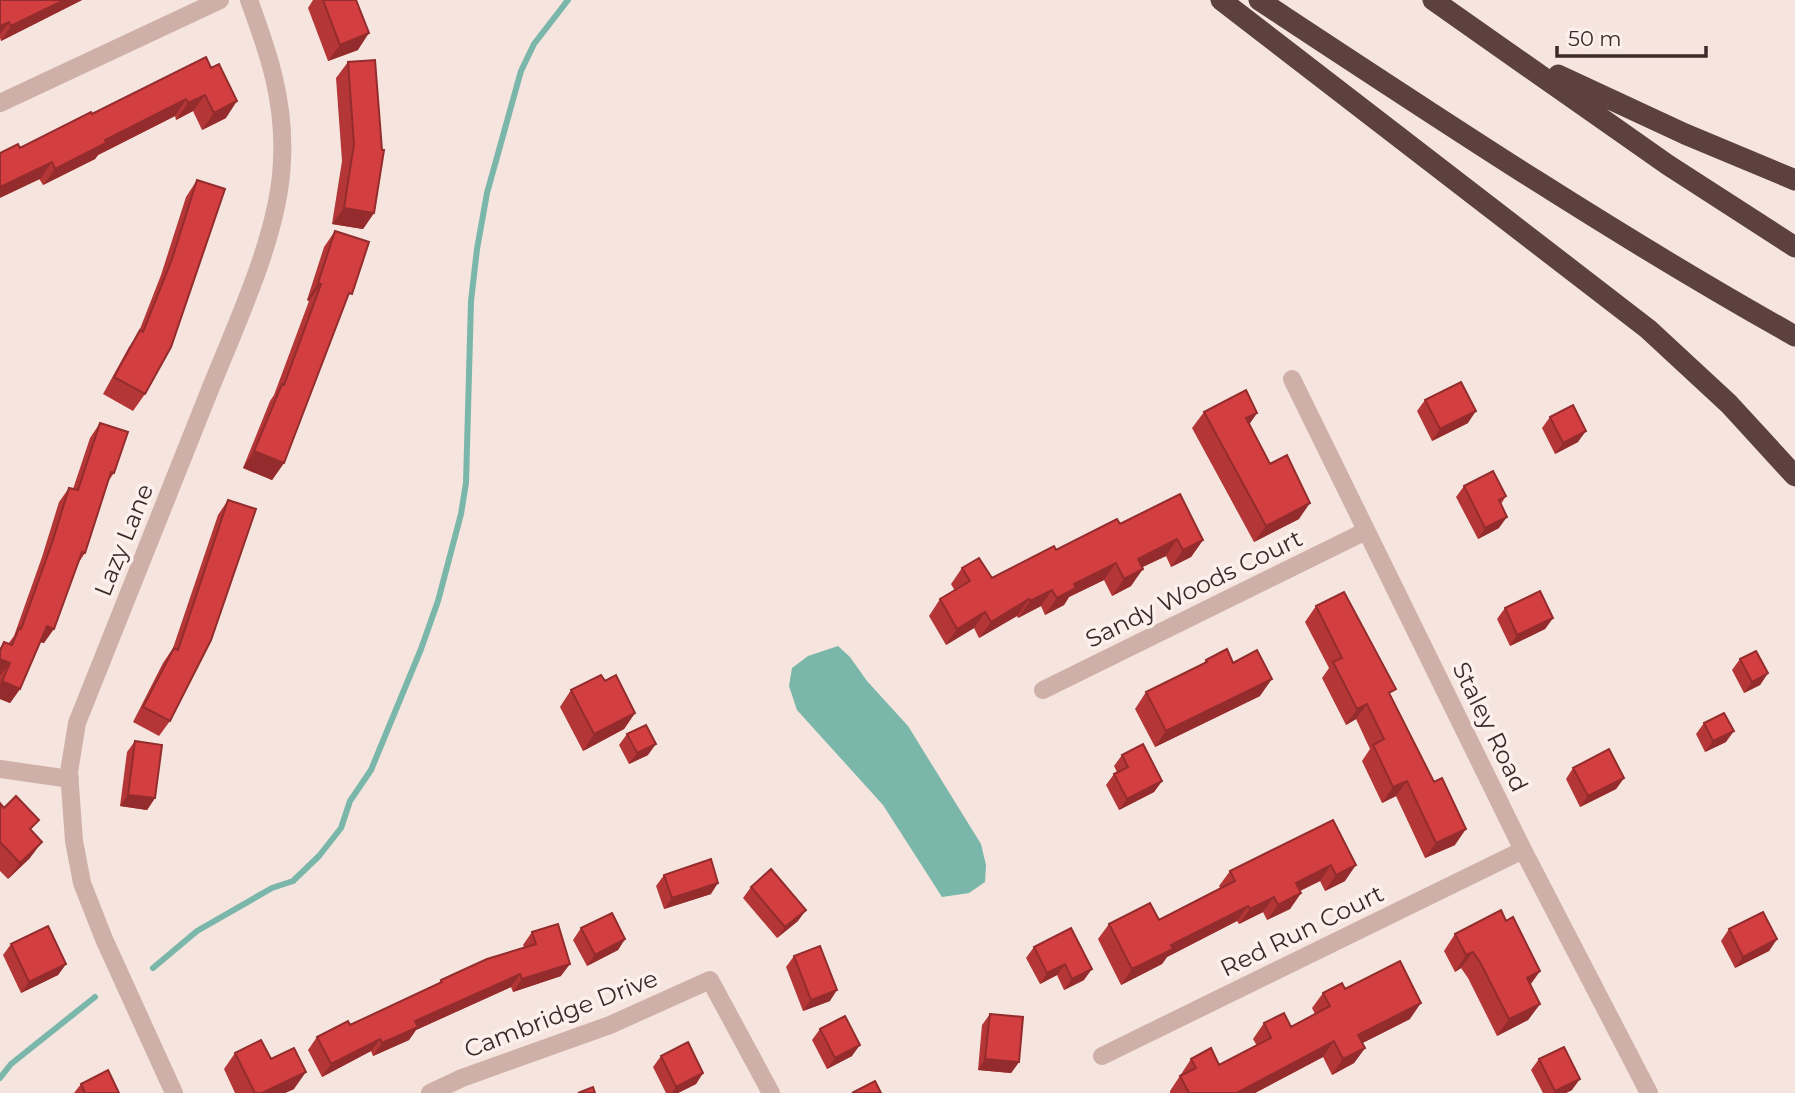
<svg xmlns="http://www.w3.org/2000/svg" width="1795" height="1093" font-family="Montserrat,sans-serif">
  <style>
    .water { fill: #7ab6a9 }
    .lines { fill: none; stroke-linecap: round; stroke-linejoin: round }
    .stream { stroke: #7ab6a9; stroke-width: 6 }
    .street { stroke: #cfb0a8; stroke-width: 18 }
    .highway { stroke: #5d413f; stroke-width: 21 }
    .wall { fill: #b53637 }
    .shaded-wall { fill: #942c2d }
    .building { fill: #d33f40; stroke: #942c2d; stroke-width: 2 }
    .labels { text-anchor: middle; stroke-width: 7; stroke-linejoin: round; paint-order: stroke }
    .street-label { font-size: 24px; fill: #3b2a29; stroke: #fcf0ec }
  </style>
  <rect width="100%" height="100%" fill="#f5e5de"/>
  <path class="water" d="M838 646 850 657 867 681 908 726 981 844 986 865 985 882 969 893 942 897 883 805 797 710 789 686 792 668 808 656Z"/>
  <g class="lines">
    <path class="stream" d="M153 968 197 931 272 888 293 881 319 856 341 828 350 801 371 770 421 649 438 601 461 514 466 483 471 301 477 249 487 193 521 71 534 44 568 0
      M0 1078 11 1064 95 997"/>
    <path class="street" d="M0 103 220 0
      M1292 379 1523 850 1649 1093
      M1043 690 1366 531
      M0 769 70 779
      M1102 1056 1523 850
      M174 1093 104 939 82 883 74 841 69 772 77 723C121 613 165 502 209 392 236 324 280 233 282 160 285 102 269 54 249 0
      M430 1093 462 1078 610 1025 710 980 771 1093"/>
    <path class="highway" d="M1221 0 1648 329 1729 404 1795 476
      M1259 0C1435 116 1611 233 1795 336
      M1433 0 1668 165 1795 247
      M1558 75 1685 134 1795 180"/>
  </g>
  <path class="wall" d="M0 0H82L1 41 0 38Z
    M313 0H356L358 50 328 61 308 8Z
    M206 57 226 118 202 130 193 111 176 120 175 116 98 155 95 159 43 185 20 148 92 114Z
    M348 62 374 213 363 229 332 224 342 161 336 78Z
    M197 180 145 394 133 411 103 394 129 347 138 334 161 275 186 197Z
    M335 231 345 305 284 463 272 480 243 468 270 401 274 395 309 301 307 300 324 247Z
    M1425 400 1468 423 1432 441 1417 411Z
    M1204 412 1257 413 1249 424 1299 519 1254 542 1192 428Z
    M1550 417 1578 442 1555 454 1542 428Z
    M100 423 114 473 107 483 85 553 79 562 44 643 40 642 20 689 10 703 0 699V648L4 642 8 644 14 636 42 557 59 502 69 488 73 489 90 438Z
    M1464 486 1506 496 1501 504 1499 528 1478 539 1456 497Z
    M228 500 170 721 159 736 133 722 163 663 173 648 218 515Z
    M1120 524 1203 540 1191 557 1171 567 1166 556 1142 567 1131 586 1112 596 1104 580 1069 597 1064 605 1045 615 1041 606 1018 618 1017 616 979 638 974 628 946 645 929 616 940 599 955 591 951 584 962 568 992 578Z
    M1316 606 1391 696 1455 845 1425 858 1396 796 1382 803 1362 761 1370 749 1356 719 1346 725 1322 678 1329 668 1305 622Z
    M1505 608 1553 618 1545 629 1510 646 1497 619Z
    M1740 659 1768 673 1760 685 1744 693 1732 670Z
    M1206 660 1233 663 1260 696 1155 747 1135 709 1146 692 1204 663Z
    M605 681 635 713 624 729 583 751 560 707 571 690Z
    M1704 723 1726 742 1705 752 1696 734Z
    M627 734 648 755 629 764 619 745Z
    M135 741 155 798 147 810 120 806 127 752Z
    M1122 755 1162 781 1154 792 1119 810 1106 785 1114 774 1117 772 1114 766Z
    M1573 768 1624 778 1616 789 1580 807 1566 779Z
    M0 803 32 831 30 858 8 879 0 871Z
    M1333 820 1345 881 1325 891 1320 881 1300 891 1301 893 1290 909 1267 920 1263 912 1239 924 1237 921 1167 957 1162 964 1121 985 1098 939 1109 924 1159 920 1220 888 1219 886 1230 871Z
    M664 875 711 894 664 909 656 886Z
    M751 887 798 921 777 938 743 898Z
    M1506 921 1540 971 1530 985 1540 1004 1528 1020 1497 1036 1468 978 1461 968 1455 972 1444 951 1455 934Z
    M581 928 625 939 618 950 587 966 573 940Z
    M1071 928 1084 980 1064 990 1057 975 1040 984 1026 958 1034 947Z
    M1729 929 1777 939 1769 951 1735 968 1721 941Z
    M532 932 561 976 513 992 511 987 416 1030 409 1040 373 1056 371 1051 322 1077 308 1050 317 1037 350 1025 437 985 441 980 524 947 523 945Z
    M11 944 66 964 58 975 21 993 3 955Z
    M794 956 830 1001 803 1011 786 967Z
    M1345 989 1410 1019 1362 1043 1365 1048 1354 1063 1332 1075 1323 1057 1255 1093H1170V1091L1191 1059 1219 1065 1257 1046 1253 1039 1264 1023 1291 1027 1315 1014 1312 1008 1323 993Z
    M990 1014 1019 1062 1011 1073 978 1070 982 1025Z
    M820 1029 852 1056 827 1069 812 1040Z
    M235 1053 271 1059 294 1089 285 1093H235L224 1069Z
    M661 1056 703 1073 696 1084 678 1093H666L653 1067Z
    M1539 1059 1572 1090 1566 1093H1543L1531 1070Z
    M81 1084 119 1093H74Z"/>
  <path class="shaded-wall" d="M64 0H82L1 41 11 26Z
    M9 22 0 34V26Z
    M369 33 358 50 328 61 340 45Z
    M205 95 193 111 176 120 188 103Z
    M186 99 175 116 98 155 95 159 43 185 55 169 105 140Z
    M237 101 226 118 202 130 214 113Z
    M52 162 40 179 0 198V187Z
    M344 208 374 213 363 229 332 224Z
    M318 283 321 284 309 301 307 300Z
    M1476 411 1468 423 1432 441 1440 429Z
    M1257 413 1246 429V418Z
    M1586 431 1578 442 1555 454 1563 443Z
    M254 451 284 463 272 480 243 468Z
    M1310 503 1299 519 1254 542 1266 526Z
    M1507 517 1499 528 1478 539 1485 528Z
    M1177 539 1166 556 1126 575 1138 559Z
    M1203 540 1191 557 1171 567 1183 550Z
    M1116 563 1104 580 1069 597 1064 605 1045 615 1057 598 1074 584Z
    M1143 569 1131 586 1112 596 1124 579Z
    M1052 590 1041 606 1018 618 1030 601Z
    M1029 599 1017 616 979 638 991 622Z
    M985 612 974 628 946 645 957 629Z
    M1553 618 1545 629 1510 646 1517 635Z
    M47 626 54 629 44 643 37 641Z
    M0 659 10 663 0 676Z
    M1768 673 1760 685 1744 693 1752 682Z
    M1272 679 1260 696 1155 747 1166 731Z
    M2 681 20 689 10 703 0 699V684Z
    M1367 704 1356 719 1346 725 1357 709Z
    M635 713 624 729 583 751 594 734Z
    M1734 731 1726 742 1705 752 1713 741Z
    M656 744 648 755 629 764 637 753Z
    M1624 778 1616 789 1580 807 1588 796Z
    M1162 781 1154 792 1119 810 1127 799Z
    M1407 781 1396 796 1382 803 1393 787Z
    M128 795 155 798 147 810 120 806Z
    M1466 829 1455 845 1425 858 1436 843Z
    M42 842 30 858 8 879 20 863Z
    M1331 865 1320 881 1285 898 1296 883Z
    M1356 865 1345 881 1325 891 1336 875Z
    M718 883 711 894 664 909 672 898Z
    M1301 893 1290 909 1267 920 1278 905Z
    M1274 897 1263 912 1239 924 1250 909Z
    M1248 906 1237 921 1167 957 1162 964 1121 985 1132 969 1171 945Z
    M806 910 798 921 777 938 785 927Z
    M625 939 618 950 587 966 595 955Z
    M1777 939 1769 951 1735 968 1743 957Z
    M1473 952 1461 968 1455 972 1466 955Z
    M66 964 58 975 21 993 29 982Z
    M570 964 561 976 513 992 522 979Z
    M1065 964 1057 975 1040 984 1047 973Z
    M1092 969 1084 980 1064 990 1072 979Z
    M1540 971 1528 988 1527 978Z
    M520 974 511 987 416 1030 409 1040 373 1056 382 1043 415 1021Z
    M837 990 830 1001 803 1011 811 1000Z
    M1421 1003 1410 1019 1347 1051 1358 1035Z
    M1540 1004 1528 1020 1497 1036 1509 1019Z
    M380 1039 371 1051 322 1077 331 1064Z
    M1334 1041 1323 1057 1255 1093H1237Z
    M860 1045 852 1056 827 1069 835 1058Z
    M1365 1048 1354 1063 1332 1075 1343 1059Z
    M985 1059 1019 1062 1011 1073 978 1070Z
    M306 1072 294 1089 285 1093H262Z
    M703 1073 696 1084 678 1093H672L676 1087Z
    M1580 1079 1572 1090 1566 1093H1554L1555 1091Z"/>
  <path class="building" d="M0 0H64L11 26 9 22 0 26Z
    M323 0H356L369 33 340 45Z
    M206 57 211 68 219 64 237 101 214 113 205 95 188 103 186 99 105 140 106 143 55 169 52 162 0 187V153L18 144 20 148 91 112 92 114Z
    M375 60 382 150H384L374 213 344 208 354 144 348 62Z
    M197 180 225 189 171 347 145 394 114 377 140 330 143 332 172 259Z
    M335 231 369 242 352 294 349 293 284 463 254 451 282 384 284 385 321 284 318 283Z
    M1461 382 1476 411 1440 429 1425 400Z
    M1246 390 1257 413 1246 418 1270 464 1287 455 1310 503 1266 526 1204 412Z
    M1573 405 1586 431 1563 443 1550 417Z
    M100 423 128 432 114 473 111 472 85 553 82 552 54 629 47 626 20 689 2 681 10 663 0 659V651L4 642 12 645 19 628 21 629 52 543 69 488 78 490Z
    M1493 471 1506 496 1499 500 1507 517 1485 528 1464 486Z
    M1180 494 1203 540 1183 550 1177 539 1138 559 1143 569 1124 579 1116 563 1074 584 1076 588 1057 598 1052 590 1030 601 1029 599 991 622 985 612 957 629 940 599 970 581 962 568 979 558 992 578 1054 546 1056 550 1117 519 1120 524Z
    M228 500 256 509 211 640 170 721 143 707 174 648 178 650Z
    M1540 591 1553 618 1517 635 1505 608Z
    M1344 592 1396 689 1389 693 1434 782 1442 778 1466 829 1436 843 1407 781 1393 787 1373 745 1384 739 1367 704 1357 709 1333 662 1342 658 1316 606Z
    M1227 649 1233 663 1257 650 1272 679 1166 731 1146 692 1207 662 1206 660Z
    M1756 651 1768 673 1752 682 1740 659Z
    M601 675 605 681 616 675 635 713 594 734 571 690Z
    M1724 713 1734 731 1713 741 1704 723Z
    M646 725 656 744 637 753 627 734Z
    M135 741 162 745 155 798 128 795Z
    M1143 744 1162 781 1127 799 1114 774 1128 767 1122 755Z
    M1609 749 1624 778 1588 796 1573 768Z
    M16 796 39 820 30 829 42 842 20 863 0 842V803L4 808Z
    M1333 820 1356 865 1336 875 1331 865 1296 883 1301 893 1278 905 1274 897 1250 909 1248 906 1171 945 1173 949 1132 969 1109 924 1150 903 1159 920 1235 881 1230 871Z
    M711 859 718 883 672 898 664 875Z
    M771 869 806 910 785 927 751 887Z
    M1501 910 1506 921 1513 917 1540 971 1527 978 1540 1004 1509 1019 1480 962 1473 952 1466 955 1455 934Z
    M1763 912 1777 939 1743 957 1729 929Z
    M612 913 625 939 595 955 581 928Z
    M558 924 570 964 522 979 520 974 415 1021 418 1027 382 1043 380 1039 331 1064 317 1037 348 1021 350 1025 442 982 441 980 487 959 536 944 532 932Z
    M48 926 66 964 29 982 11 944Z
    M1071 928 1092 969 1072 979 1065 964 1047 973 1034 947Z
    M820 946 837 990 811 1000 794 956Z
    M1400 961 1421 1003 1358 1035 1365 1048 1343 1059 1334 1041 1237 1093H1189L1180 1076 1196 1068 1191 1059 1211 1048 1219 1065 1271 1038 1264 1023 1284 1013 1291 1027 1330 1006 1323 993 1342 983 1345 989Z
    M990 1014 1023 1017 1019 1062 985 1059Z
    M845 1016 860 1045 835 1058 820 1029Z
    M261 1040 271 1059 294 1048 306 1072 262 1093H255L235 1053Z
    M688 1042 703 1073 676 1087 661 1056Z
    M1564 1047 1580 1079 1555 1091 1539 1059Z
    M108 1070 119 1093H85L81 1084Z
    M875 1081 881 1093H852Z
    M593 1087 595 1093H578Z"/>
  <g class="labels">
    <g class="street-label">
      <text transform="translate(124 540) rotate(-68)" y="8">Lazy Lane</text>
      <text transform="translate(1194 589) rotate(-26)" y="8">Sandy Woods Court</text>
      <text transform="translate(1490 727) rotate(64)" y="8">Staley Road</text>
      <text transform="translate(1302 931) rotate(-26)" y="8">Red Run Court</text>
      <text transform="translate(561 1014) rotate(-21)" y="8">Cambridge Drive</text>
    </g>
  </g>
  <path d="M1557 46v10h149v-10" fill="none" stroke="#3b2a29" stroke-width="3.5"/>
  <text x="1568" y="46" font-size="21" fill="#3b2a29" stroke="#fcf0ec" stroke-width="5" paint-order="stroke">50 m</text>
</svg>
